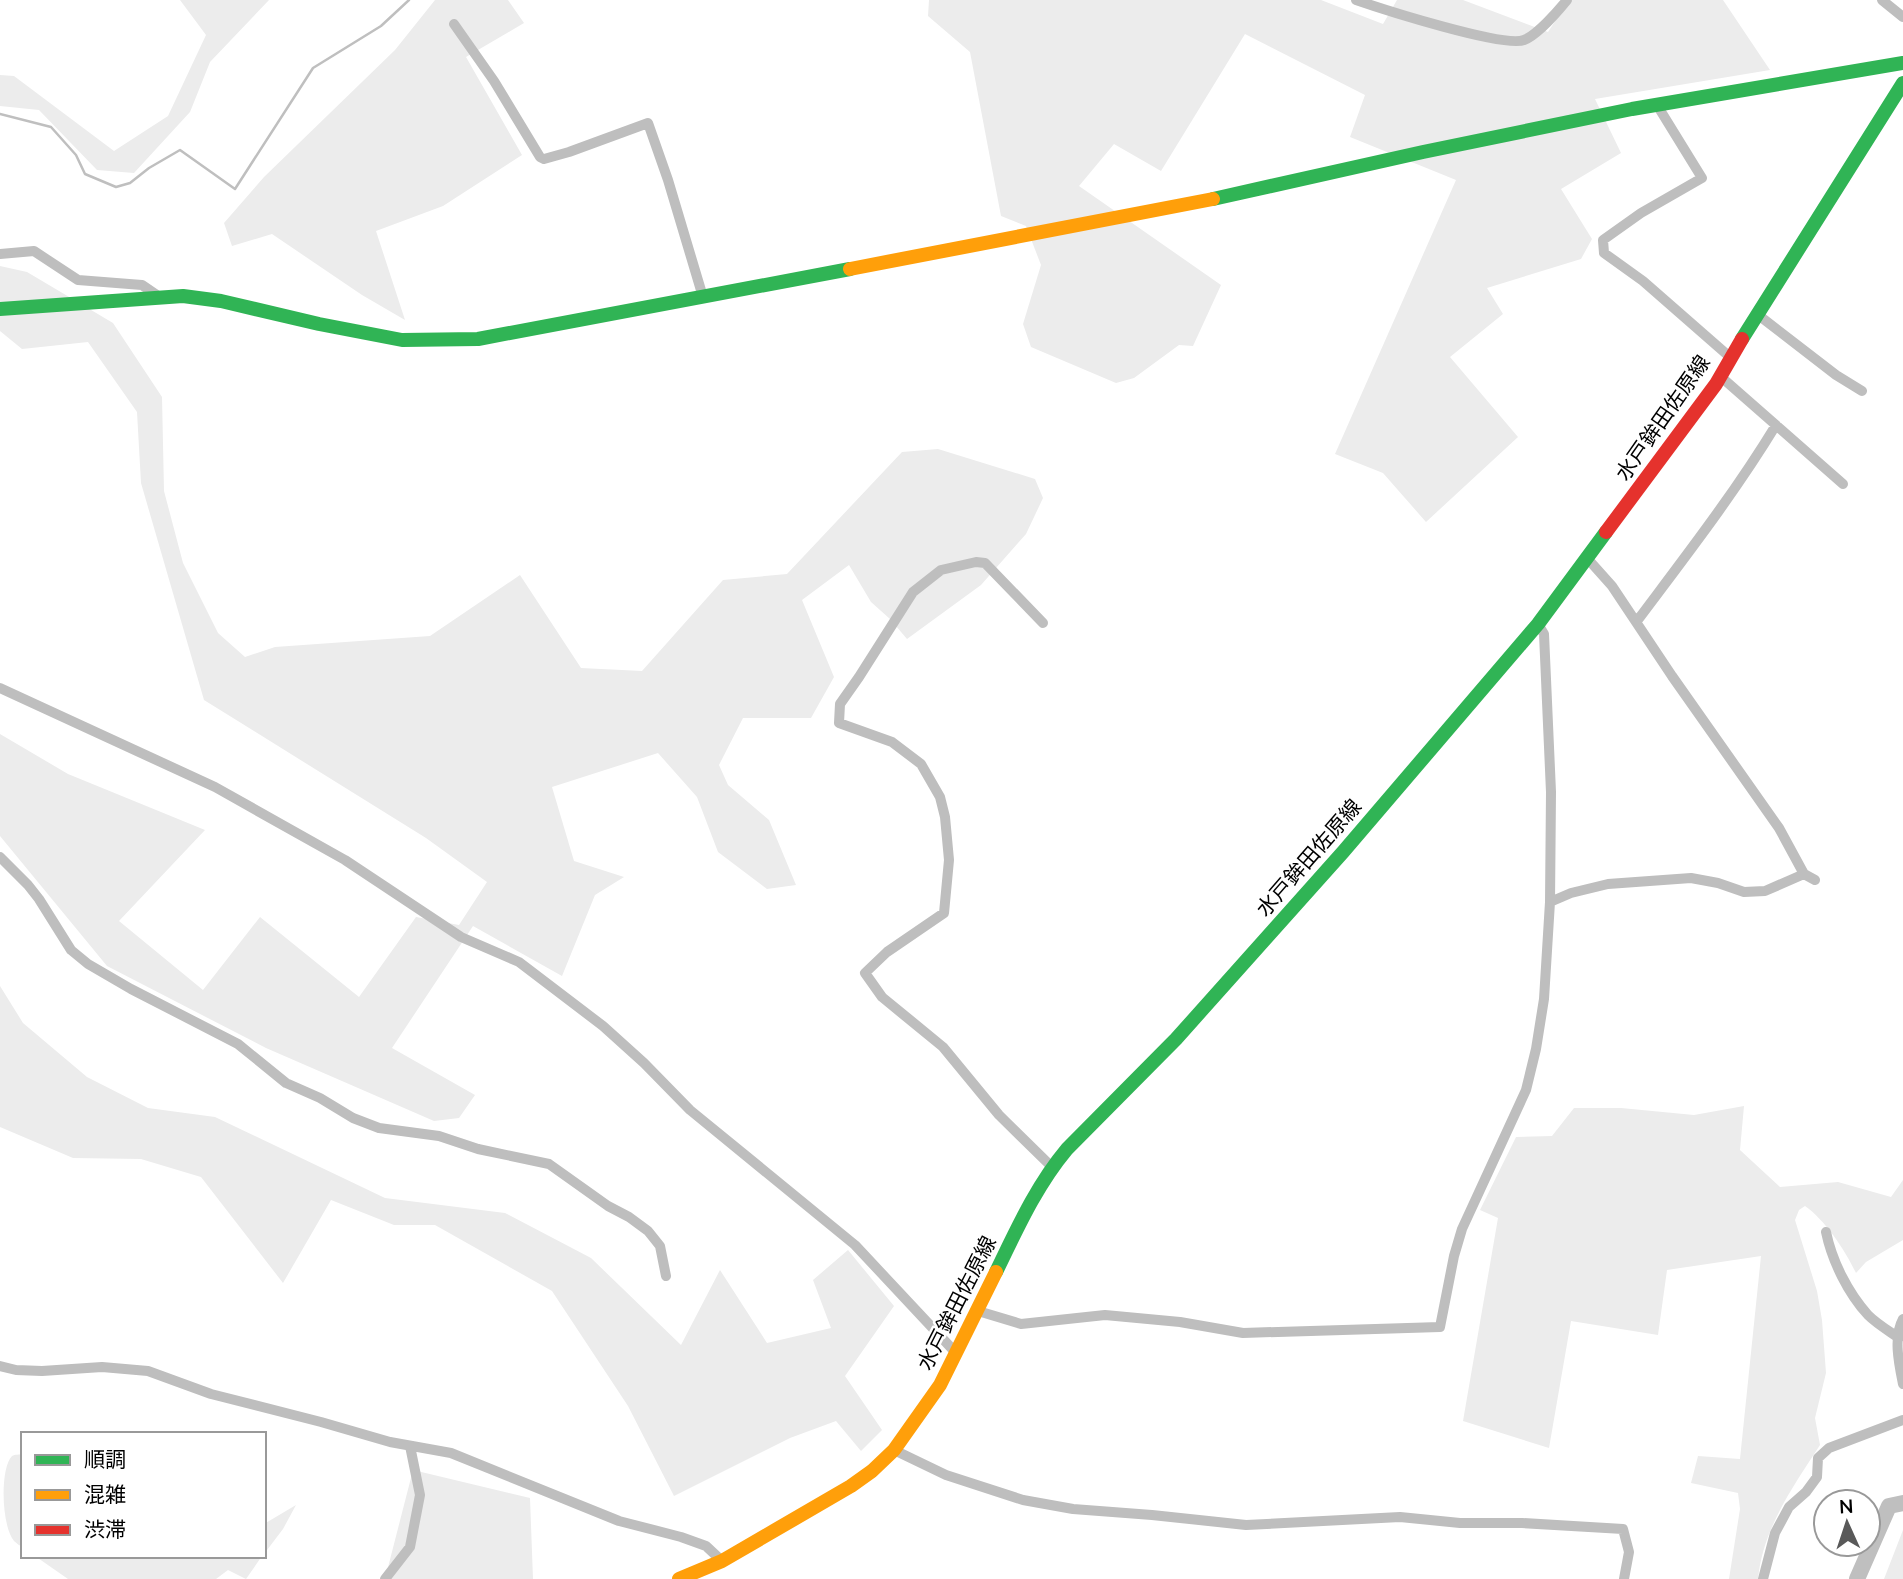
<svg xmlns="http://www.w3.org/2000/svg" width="1903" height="1579" font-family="'Nunito Sans','Noto Sans JP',sans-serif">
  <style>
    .green { fill: #ececec }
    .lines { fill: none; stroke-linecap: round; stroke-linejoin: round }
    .stream { stroke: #bfbfbf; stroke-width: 2.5 }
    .river { stroke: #bfbfbf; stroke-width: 16 }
    .street { stroke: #bebebe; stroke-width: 10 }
    .fast { stroke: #30b455; stroke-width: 14 }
    .slow { stroke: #ff9f0a; stroke-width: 14 }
    .jam { stroke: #e5322d; stroke-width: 14 }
    .labels { text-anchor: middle; stroke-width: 5; stroke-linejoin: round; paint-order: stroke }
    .street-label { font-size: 21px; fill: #000; stroke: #fff }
  </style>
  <rect width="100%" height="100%" fill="#fff"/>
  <path class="green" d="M180 0H269L210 62 190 112 134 173 97 170 39 110 0 106V75L14 76 114 151 168 116 206 35Z
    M435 0H508L524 23 466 57 522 155 443 206 376 231 405 320 362 295 272 234 232 246 224 223 264 177 395 50Z
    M929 0H1321L1383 24 1397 0H1463L1548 32 1569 0H1723L1770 70 1595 99 1621 153 1561 189 1592 239 1581 259 1487 288 1503 314 1450 357 1518 437 1426 522 1383 473 1335 454 1456 180 1350 137 1365 95 1245 34 1161 171 1114 144 1079 186 1221 285 1193 346 1179 345 1134 378 1116 383 1031 347 1023 324 1041 265 1026 226 1001 216 970 52 928 16Z
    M0 266 27 272 113 323 162 397 164 491 183 563 218 633 245 657 275 647 430 636 520 575 581 668 642 671 723 580 787 574 902 452 938 449 1035 479 1043 498 1026 534 981 585 907 639 890 619 871 602 849 565 802 600 834 677 811 718H743L719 765 728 785 769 820 796 885 767 889 718 852 697 797 658 753 552 787 574 861 624 877 595 895 562 976 473 926 392 1048 475 1095 459 1118 434 1121 266 1048 107 966 0 836V734L68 774 205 830 119 921 203 990 260 917 359 997 416 917 459 925 487 882 426 838 204 700 141 483 137 412 88 342 22 349 0 331Z
    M0 986 23 1023 87 1077 148 1108 215 1117 385 1198 505 1213 591 1258 681 1345 720 1270 767 1343 831 1328 813 1280 848 1250 894 1306 845 1376 882 1430 861 1451 836 1421 790 1438 674 1496 628 1406 552 1291 435 1225H394L331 1200 283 1283 201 1177 141 1159 73 1158 0 1127Z
    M1744 1106 1740 1150 1780 1187 1838 1182 1891 1197 1903 1180V1240L1866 1262 1856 1273C1845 1250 1825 1220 1805 1206L1799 1210 1795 1220 1817 1291 1822 1320 1826 1373 1815 1418 1820 1445C1793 1487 1763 1528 1758 1579H1729L1740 1509 1738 1493 1691 1483 1698 1456 1740 1459 1761 1256 1667 1270 1658 1335 1571 1321 1549 1448 1463 1421 1498 1218 1480 1210 1516 1137 1552 1136 1574 1108H1621L1694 1115Z
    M23 1454V1547C21 1547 15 1542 14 1541 1 1525 0 1468 12 1456 15 1454 19 1455 23 1454Z
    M413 1470 530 1498 533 1579H385Z
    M296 1505 283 1529 264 1554V1524Z
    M1903 1530V1579H1884Z
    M35 1556H262L246 1579 228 1570 216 1579H68Z"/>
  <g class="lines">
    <path class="stream" d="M0 114 51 127 76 155 85 174 116 187 130 183 149 168 180 150 235 189 313 68 381 26 409 0"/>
    <path class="river" d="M1857 1579 1889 1506 1903 1503"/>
    <path class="street" d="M1356 0C1382 9 1504 48 1524 40 1537 35 1558 11 1567 0
      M1882 0 1903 17
      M454 24 494 81 540 157 544 159 569 152 648 123 668 180 703 297
      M1657 105 1702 178 1641 213 1603 240 1604 253 1643 281 1731 358
      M0 254 34 251 78 280 142 285 161 298
      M1757 314 1836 375 1862 391
      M1720 376 1843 484
      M1587 558 1612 586 1672 676 1779 828 1804 874 1815 880
      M1637 621C1685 557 1734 494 1776 425
      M1043 623 985 563 976 562 941 570 913 592 859 677 840 704 839 723 892 742 921 764 940 797 945 817 949 860 944 913 887 952 865 973 882 997 943 1047 999 1115 1052 1167
      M0 688 215 787 345 860 461 937 519 962 603 1026 644 1063 690 1110 855 1245 956 1353
      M0 857 28 885 39 899 71 950 88 964 131 989 238 1044 286 1083 320 1098 353 1118 379 1128 439 1136 478 1149 549 1164 608 1206 629 1217 648 1231 660 1246 666 1276
      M1550 902 1571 893 1608 884 1691 878 1718 883 1744 892 1765 891 1804 874
      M1826 1232C1832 1261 1848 1293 1868 1315 1877 1324 1889 1331 1899 1338
      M978 1311 1021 1324 1105 1315 1180 1322 1243 1333 1440 1327 1454 1256 1462 1229 1526 1090 1536 1049 1544 999 1550 902 1551 792 1544 634 1538 624
      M1903 1319C1893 1337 1899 1364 1903 1384
      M0 1366 16 1370 42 1371 102 1367 148 1371 211 1394 321 1422 390 1442 451 1453 619 1521 681 1537 706 1546 722 1561
      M894 1450 946 1475 1023 1500 1073 1509 1152 1515 1246 1525 1400 1517 1460 1523H1522L1623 1529 1629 1552 1624 1579
      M385 1579 410 1547 420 1495 410 1446
      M1763 1579 1775 1533 1789 1507 1806 1492 1817 1477 1818 1458 1829 1448 1903 1420"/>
    <path class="fast" d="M1213 199 1423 152 1632 109 1903 63
      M0 309 183 296 221 301 319 324 402 340 478 339 850 269
      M1742 339 1903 83
      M996 1272C1017 1229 1036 1186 1067 1149L1176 1039 1343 852 1538 624 1606 532"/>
    <path class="slow" d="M850 269 1213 199
      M679 1579 722 1561 851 1486 872 1471 894 1450 940 1385 996 1272"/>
    <path class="jam" d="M1606 532 1716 384 1742 339"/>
  </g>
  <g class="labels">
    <g class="street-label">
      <text transform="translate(1663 418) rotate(-55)" y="7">水戸鉾田佐原線</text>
      <text transform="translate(1309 858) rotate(-49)" y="7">水戸鉾田佐原線</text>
      <text transform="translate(957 1303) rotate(-63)" y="7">水戸鉾田佐原線</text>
    </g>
  </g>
  <rect x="21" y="1432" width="245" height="126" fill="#ffffff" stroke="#999999" stroke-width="2"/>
  <rect x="35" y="1455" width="35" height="10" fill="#30b455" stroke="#999999" stroke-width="2"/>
  <text x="84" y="1467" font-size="21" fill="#000000">順調</text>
  <rect x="35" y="1490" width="35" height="10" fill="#ff9f0a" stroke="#999999" stroke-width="2"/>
  <text x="84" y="1502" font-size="21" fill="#000000">混雑</text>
  <rect x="35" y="1525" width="35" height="10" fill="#e5322d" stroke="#999999" stroke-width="2"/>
  <text x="84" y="1537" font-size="21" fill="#000000">渋滞</text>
  <g transform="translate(1847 1523) rotate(357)"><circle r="33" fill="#ffffff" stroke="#999999" stroke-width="2"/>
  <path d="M0-5L12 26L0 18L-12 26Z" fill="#595959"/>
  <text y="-10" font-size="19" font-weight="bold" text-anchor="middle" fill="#000000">N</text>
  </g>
</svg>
